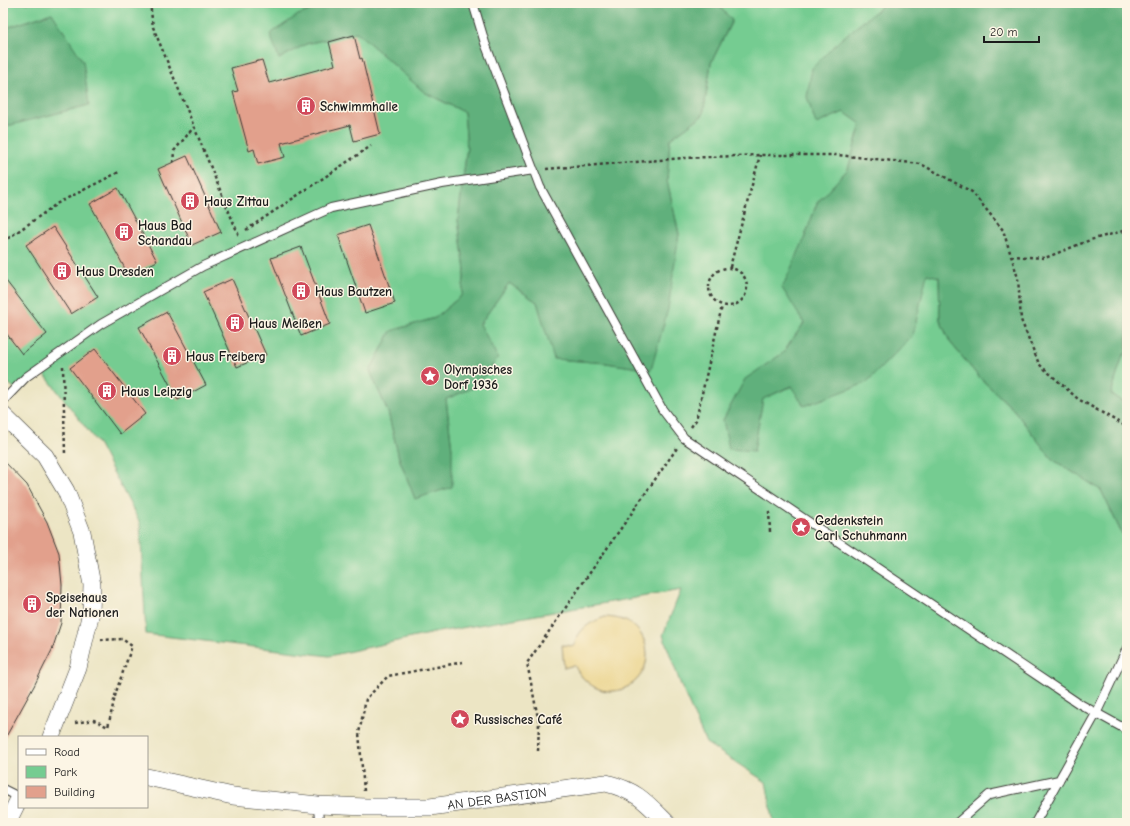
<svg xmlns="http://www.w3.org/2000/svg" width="1130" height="826" font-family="'Comic Neue',sans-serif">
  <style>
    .green { fill: #75cc91; stroke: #487456 }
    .forest { fill: #60b07b; stroke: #3e664c }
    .sand { fill: #eeda9e; stroke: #857b5d }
    .building { fill: #e2a08c }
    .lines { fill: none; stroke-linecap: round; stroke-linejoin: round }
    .lane-casing { stroke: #3b3a35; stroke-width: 10 }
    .street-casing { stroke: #3b3a35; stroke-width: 18 }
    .path { stroke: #3b3a35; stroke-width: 2.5; stroke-dasharray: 3 3; stroke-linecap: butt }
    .lane { stroke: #fff; stroke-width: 8 }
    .street { stroke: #fff; stroke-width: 17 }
    .labels { text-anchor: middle; stroke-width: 3; stroke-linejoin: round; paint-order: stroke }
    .poi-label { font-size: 13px; font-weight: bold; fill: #1c1c1c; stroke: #fcf5e5; text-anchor: start }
    .street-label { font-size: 13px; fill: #1c1c1c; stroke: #fcf5e5 }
  </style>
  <rect width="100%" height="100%" fill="#fcf5e5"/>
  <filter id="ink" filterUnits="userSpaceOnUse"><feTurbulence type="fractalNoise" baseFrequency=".025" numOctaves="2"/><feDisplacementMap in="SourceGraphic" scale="8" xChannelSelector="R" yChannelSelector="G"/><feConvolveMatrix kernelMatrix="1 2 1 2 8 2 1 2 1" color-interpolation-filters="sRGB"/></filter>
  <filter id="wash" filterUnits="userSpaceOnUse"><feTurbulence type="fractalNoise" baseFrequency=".012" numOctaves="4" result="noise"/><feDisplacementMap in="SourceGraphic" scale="16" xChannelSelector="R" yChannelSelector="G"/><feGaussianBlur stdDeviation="0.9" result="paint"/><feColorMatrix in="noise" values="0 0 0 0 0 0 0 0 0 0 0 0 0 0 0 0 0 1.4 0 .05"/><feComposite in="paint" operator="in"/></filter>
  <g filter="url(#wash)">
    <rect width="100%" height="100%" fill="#ece5c4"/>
    <path class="green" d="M3 3H330L298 15 279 59 306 44 357 32 424 92 464 112 467 147 458 220 465 270 462 295 435 318 391 331 370 371 388 412 399 458 415 498 452 449 446 399 477 386 480 324 509 283 537 302 555 359 606 363 651 369 679 234 667 180 670 139 703 115 711 63 732 21 716 3H886L816 124 844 112 861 124 848 169 817 203 803 242 804 323 783 353 745 380 723 420 754 451 762 399 913 335 926 273 939 277 940 320 950 342 978 376 1013 409 1052 459 1101 490 1122 534 1127 532V823H774L766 782 706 743 682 688 663 635 681 590 438 632 329 656 146 634 140 523 99 445 42 371 18 391 3 379V127L89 105 52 13 3 29Z
      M1127 353V405L1111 394 1123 355Z"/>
    <path class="forest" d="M330 3H716L732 20 711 63 703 115 670 139 667 180 679 234 668 309 651 370 606 363 554 359 537 302 509 283 480 324 498 358 477 386 446 399 452 449V487L415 499 399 458 388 412 370 371 391 331 435 318 462 295 465 270 458 220 467 147 464 112 424 92 357 32 306 44 279 59 270 34 298 15Z
      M886 3H1127V353L1123 355 1111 394 1127 405V532L1122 534 1101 490 1052 459 1013 409 978 376 950 342 940 320 939 277 927 274 913 335 866 383 804 406 791 386 763 399 754 451 729 449 723 420 745 379 783 353 804 323 782 288 803 242 817 203 848 169 861 124 844 112 816 124 807 97 812 68 840 40Z
      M52 13 83 61 89 105 3 127V29Z"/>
    <path class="sand" d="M605 617C622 618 635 622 643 638 663 679 603 719 574 665L564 668 562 645 574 646C578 629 590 622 605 617Z"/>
    <g id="blocks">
      <path class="building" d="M354 35 360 59 362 58 380 134 354 141 350 125 281 143 285 157 258 164 254 149 249 151 233 92 238 91 231 68 262 60 269 83 335 65 329 42Z
        M187 156 221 232 192 245 158 169Z
        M118 188 157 261 129 276 90 204Z
        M368 225 395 303 365 313 338 235Z
        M53 227 98 297 71 314 26 245Z
        M301 247 330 324 301 336 271 258Z
        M3 277 47 334 22 354 3 329Z
        M232 279 266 355 237 367 203 292Z
        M167 312 206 385 178 400 139 327Z
        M95 349 145 414 120 434 70 368Z
        M3 460 27 485 47 522 59 553 62 585 61 623 52 650 34 686 3 742Z"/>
    </g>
  </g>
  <g filter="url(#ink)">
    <use href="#blocks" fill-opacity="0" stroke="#3b3a35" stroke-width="1"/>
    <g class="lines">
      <defs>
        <path id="lane" d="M473 3 485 43 540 187 662 409 684 438 1078 703 1127 730
          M3 401 26 377 101 324 203 266 331 208 442 184 534 170
          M3 789 19 797
          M318 805 319 823
          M957 823 989 795 1059 780
          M1035 823 1097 712 1127 648"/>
        <g id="street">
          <path d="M3 415 45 456 66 491 82 532 92 585 91 612 78 668 51 737"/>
          <path id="s1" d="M147 777 233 796 318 805 366 807H430L606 783C637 791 645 801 667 823"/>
          <path d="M7 823 19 799"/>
        </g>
      </defs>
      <use href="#lane" class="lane-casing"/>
      <use href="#street" class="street-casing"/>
      <path class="path" d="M150 3 153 27 239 236
        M3 6 8 3
        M173 163 174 151 194 127
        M546 169 685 158 760 155H838L921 164 972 192 1003 230 1018 278 1021 320 1039 364 1078 399 1127 427
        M246 230 371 146
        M3 242 58 203 119 172
        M1011 256 1045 258 1090 240 1127 230
        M730 267 760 155
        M709 287a19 19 0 1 1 38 0a19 19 0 1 1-38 0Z
        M63 366 65 455
        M691 427 696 420 722 306
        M769 511 770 532
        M75 723 94 720 108 727 116 692 132 646 122 639 101 640
        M538 751 539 723 527 663 677 448
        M364 791 359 733 366 699 388 676 463 662"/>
      <use href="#lane" class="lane"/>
      <use href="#street" class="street"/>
    </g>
  </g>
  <defs>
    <symbol id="building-disc" viewBox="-11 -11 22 22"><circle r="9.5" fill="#d1495b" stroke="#fcf5e5"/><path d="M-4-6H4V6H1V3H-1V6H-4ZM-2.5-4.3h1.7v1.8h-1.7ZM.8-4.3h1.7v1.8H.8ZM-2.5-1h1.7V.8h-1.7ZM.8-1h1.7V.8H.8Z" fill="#fff"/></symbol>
    <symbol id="sight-disc" viewBox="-11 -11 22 22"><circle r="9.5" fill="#d1495b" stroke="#fcf5e5"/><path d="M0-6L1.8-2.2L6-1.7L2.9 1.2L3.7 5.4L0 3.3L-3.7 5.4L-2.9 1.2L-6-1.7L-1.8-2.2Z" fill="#fff"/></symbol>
  </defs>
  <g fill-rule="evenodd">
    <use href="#building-disc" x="295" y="95" width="22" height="22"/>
    <use href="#building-disc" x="179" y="190" width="22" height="22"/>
    <use href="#building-disc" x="113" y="221" width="22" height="22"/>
    <use href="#building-disc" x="51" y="260" width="22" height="22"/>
    <use href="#building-disc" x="290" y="280" width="22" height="22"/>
    <use href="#building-disc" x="224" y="312" width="22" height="22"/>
    <use href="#building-disc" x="161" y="345" width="22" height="22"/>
    <use href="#sight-disc" x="419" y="365" width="22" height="22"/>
    <use href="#building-disc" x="96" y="380" width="22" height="22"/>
    <use href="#sight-disc" x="790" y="516" width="22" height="22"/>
    <use href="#building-disc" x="21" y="593" width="22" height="22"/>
    <use href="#sight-disc" x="449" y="708" width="22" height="22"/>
  </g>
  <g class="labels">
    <g class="poi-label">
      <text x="320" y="111">Schwimmhalle</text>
      <text x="204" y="206">Haus Zittau</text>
      <text x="138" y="230">Haus Bad<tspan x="138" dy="15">Schandau</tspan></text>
      <text x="76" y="276">Haus Dresden</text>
      <text x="315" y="296">Haus Bautzen</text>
      <text x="249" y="328">Haus Meißen</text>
      <text x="186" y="361">Haus Freiberg</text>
      <text x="444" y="374">Olympisches<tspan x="444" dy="15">Dorf 1936</tspan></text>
      <text x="121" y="396">Haus Leipzig</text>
      <text x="815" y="525">Gedenkstein<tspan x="815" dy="15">Carl Schuhmann</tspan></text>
      <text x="46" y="602">Speisehaus<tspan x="46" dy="15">der Nationen</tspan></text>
      <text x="474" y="724">Russisches Café</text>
    </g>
    <g class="street-label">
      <text dy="5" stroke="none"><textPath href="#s1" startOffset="353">AN DER BASTION</textPath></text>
    </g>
  </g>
  <rect width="1130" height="826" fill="none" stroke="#fcf5e5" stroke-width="16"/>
  <rect x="18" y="736" width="130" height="72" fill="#fcf5e5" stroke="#a29e95"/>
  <rect x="26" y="749" width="20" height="6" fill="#ffffff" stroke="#a29e95"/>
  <text x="54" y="756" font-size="12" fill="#1c1c1c">Road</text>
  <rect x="26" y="766" width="20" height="12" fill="#75cc91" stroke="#a29e95"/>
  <text x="54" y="776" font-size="12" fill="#1c1c1c">Park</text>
  <rect x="26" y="786" width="20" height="12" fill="#e2a08c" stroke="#a29e95"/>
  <text x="54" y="796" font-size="12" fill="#1c1c1c">Building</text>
  <path d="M984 36v6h55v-6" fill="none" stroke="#1c1c1c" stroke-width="2"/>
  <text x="990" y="36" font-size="12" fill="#1c1c1c" stroke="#fcf5e5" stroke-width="3" paint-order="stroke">20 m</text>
</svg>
